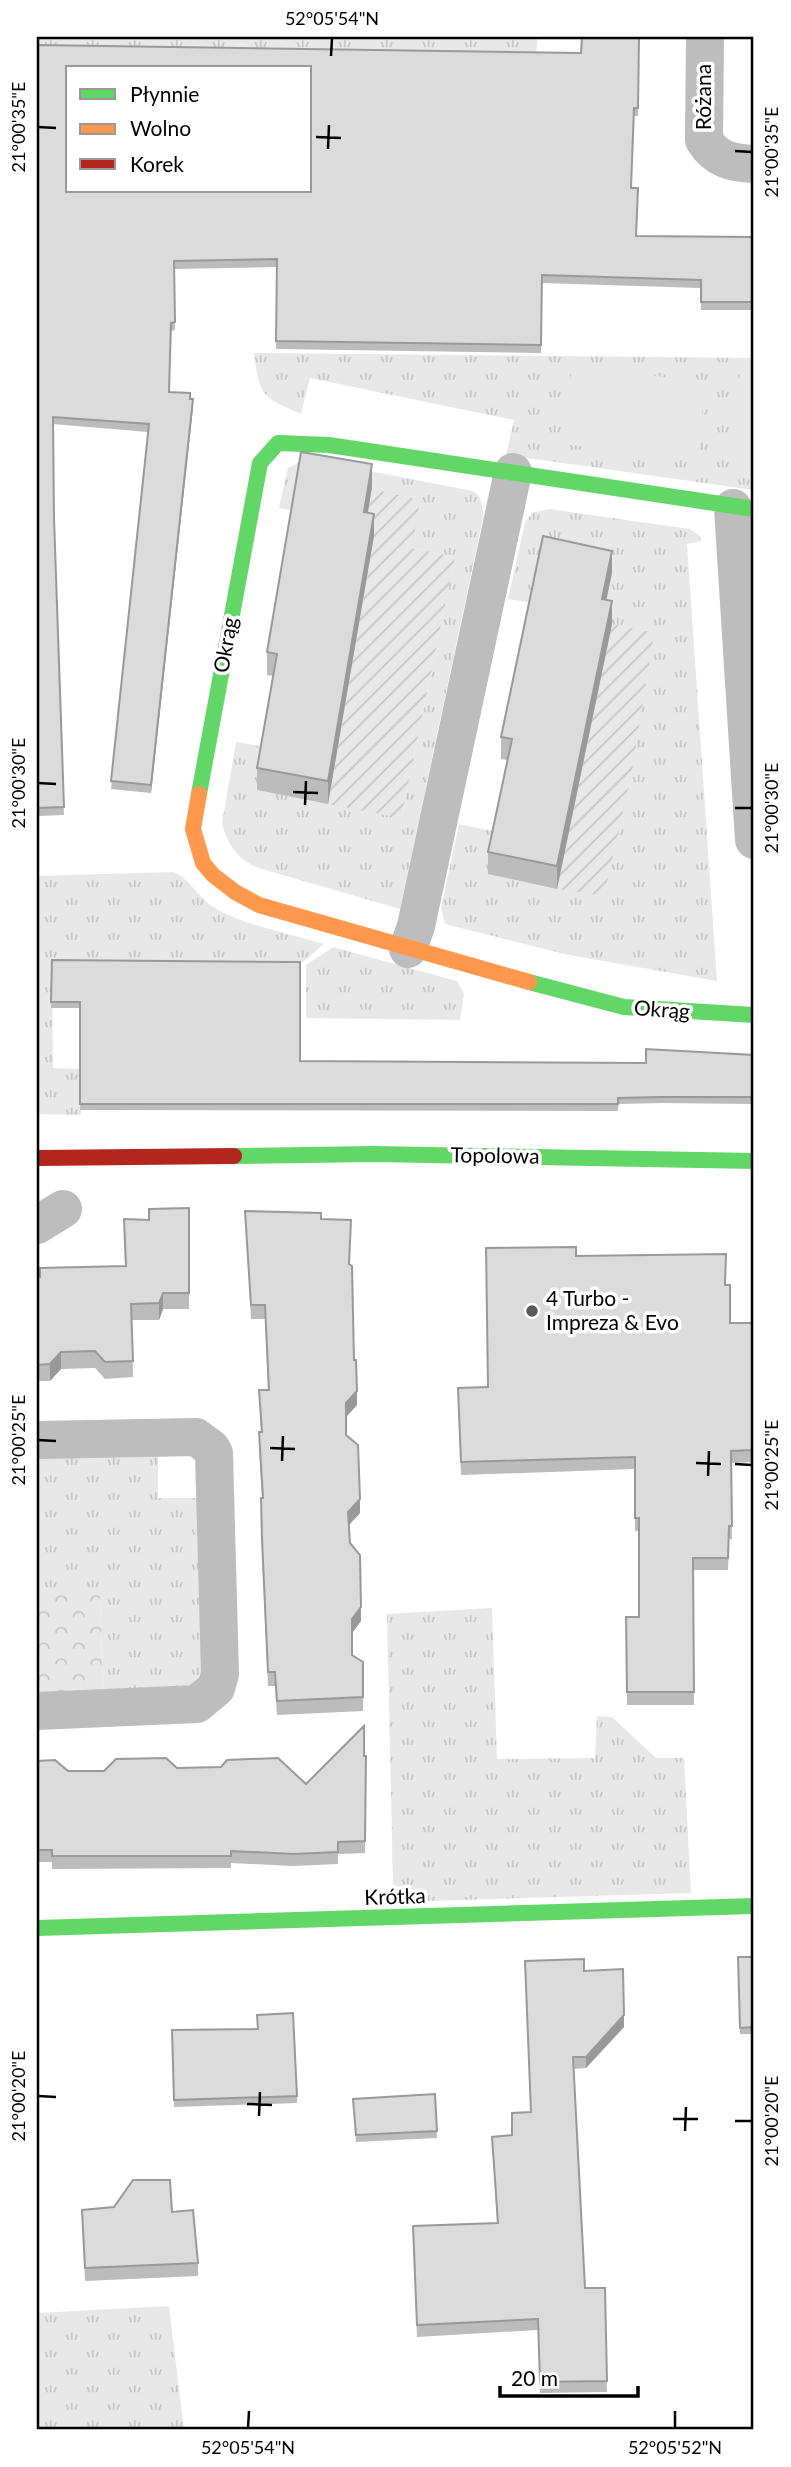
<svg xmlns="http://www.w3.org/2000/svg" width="791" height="2467" font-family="Lato,sans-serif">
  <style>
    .grass { fill: url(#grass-tufts) }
    .park { fill: url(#park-crowns) }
    .garden { fill: url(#garden-furrows) }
    .pitch { fill: #e8e8e8 }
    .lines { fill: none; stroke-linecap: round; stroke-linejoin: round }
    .street { stroke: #bdbdbd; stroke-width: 38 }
    .fast { stroke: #63d668; stroke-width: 16 }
    .slow { stroke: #ff974d; stroke-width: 16 }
    .jam { stroke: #b3261e; stroke-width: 16 }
    .wall { fill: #bcbcbc }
    .shaded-wall { fill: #999 }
    .building { fill: #dbdbdb; stroke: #999; stroke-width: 2; fill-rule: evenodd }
    .ticks { fill: none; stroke: #000; stroke-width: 2.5 }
    .poi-dot { fill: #595959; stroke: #fff; stroke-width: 2.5 }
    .labels { text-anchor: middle; stroke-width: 7; stroke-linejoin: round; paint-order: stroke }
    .street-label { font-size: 21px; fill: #000; stroke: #fff }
    .poi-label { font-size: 21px; fill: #000; stroke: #fff; text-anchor: start }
    .neatline { fill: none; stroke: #000; stroke-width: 2.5 }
    .ticks-label { font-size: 18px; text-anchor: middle; fill: #000 }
  </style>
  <defs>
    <pattern id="grass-tufts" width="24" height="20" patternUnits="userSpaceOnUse" patternTransform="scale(1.75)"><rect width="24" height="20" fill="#e8e8e8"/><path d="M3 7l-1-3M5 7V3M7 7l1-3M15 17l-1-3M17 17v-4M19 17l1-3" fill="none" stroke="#c5c5c5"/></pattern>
    <pattern id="park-crowns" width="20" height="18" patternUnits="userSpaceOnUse" patternTransform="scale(1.75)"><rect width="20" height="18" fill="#e8e8e8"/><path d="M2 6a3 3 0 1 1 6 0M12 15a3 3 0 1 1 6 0" fill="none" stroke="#c5c5c5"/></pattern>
    <pattern id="garden-furrows" width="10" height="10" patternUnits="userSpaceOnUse" patternTransform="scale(1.75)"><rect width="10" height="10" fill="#e8e8e8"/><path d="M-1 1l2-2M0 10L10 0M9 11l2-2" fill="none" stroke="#c5c5c5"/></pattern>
  </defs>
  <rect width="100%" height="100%" fill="#fff"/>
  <path class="grass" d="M37 37H538L536 52 37 47Z
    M254 353 754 358V490L506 455 514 420 310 378 301 414C261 396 260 397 254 353Z
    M306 459 473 491C483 498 483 506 483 518L400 909 255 867C236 857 227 843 222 823L236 742 265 747 258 790 401 817 455 557 412 548 371 487 295 511 279 508 288 468Z
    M549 509 690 529 701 537V541L687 544 717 981 569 955 445 924 441 908 459 824 497 832 602 621 611 573 533 603 508 599 525 522 532 513Z
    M174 872C192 881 198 898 215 908 243 925 291 934 324 944L303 962 177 961 52 967 53 1068 80 1069 81 1115 37 1114V876Z
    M333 947 457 981 464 994 460 1020 306 1018V965Z
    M158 1450V1498H202L206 1670 186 1691 103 1694 100 1591H37V1451Z
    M492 1608 497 1759 595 1758 597 1716 612 1717 656 1758H684L691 1893 395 1902 393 1883 387 1614Z
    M169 2306 184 2430H37V2313Z"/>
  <path class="park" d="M37 1591H100L103 1694 37 1695Z"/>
  <path class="garden" d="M372 489 420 500 412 548 455 557 401 818 328 804 374 537 364 535Z
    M612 624 654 633 632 771 604 896 557 889Z"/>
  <path class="pitch" d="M572 366 706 382 697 459 562 444Z
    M740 369 754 370V479L732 477Z"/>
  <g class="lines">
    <path class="street" d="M705 37 704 140C716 160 733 163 754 164
      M733 508 754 840
      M408 949 416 926 513 472
      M37 1225 63 1209
      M37 1440 196 1437 211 1448 214 1453 220 1674 216 1688 197 1704 37 1711"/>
    <path class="fast" d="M199 794 260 463 278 443 329 445 754 509
      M529 982 624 1007 754 1015
      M234 1156 374 1154 754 1161
      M37 1928 754 1906"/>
    <path class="slow" d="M199 794 193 829 203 863 213 875 235 892 259 905 529 982"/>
    <path class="jam" d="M37 1158 234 1156"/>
  </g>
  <path class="wall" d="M639 37 638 116H634L631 188 637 236 754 237V310H701V288L542 283 541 353 276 349 277 267 174 269 175 330 171 331 169 392 190 399 193 407 151 793 111 789 148 432 53 424 54 518 64 815 37 816V45L581 53Z
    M372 487 368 513 374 536 328 804 257 790V768L274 676 267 675V652Z
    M612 573 606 600 612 624 557 889 488 874V852L507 760 501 759V737Z
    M52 960 300 1061 646 1063 754 1055V1104L661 1103 618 1104V1111L80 1110V1008H51Z
    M189 1208V1309H163L159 1320H132L133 1377 105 1379 95 1368 61 1369 50 1381H37V1277L125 1266 124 1219 149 1220Z
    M245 1211 321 1219 350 1264 354 1360 357 1405 346 1417V1435L360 1513 349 1525 350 1543 361 1621 352 1633V1655L363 1662V1711L277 1715 275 1686H268L262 1553 261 1498H262L259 1446V1432H261L259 1390H268L265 1319H251Z
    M576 1256 726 1285 730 1323H754V1462L731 1463 732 1539H729L728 1570H693L694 1705H627L626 1617H639V1531H635V1469L461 1475 458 1401 488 1387Z
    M364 1756H366L365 1853 338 1854V1864L293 1866 231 1863V1868L52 1869V1862H37V1761L68 1771H104L177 1768 306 1784Z
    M738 1957H754V2034H740Z
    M584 1971 624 2027 586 2068 574 2069 585 2288H605L607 2392 540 2393 538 2330 417 2337 413 2237 497 2223 492 2137 512 2135 531 2112Z
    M172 2030 297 2096V2103L174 2107Z
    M435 2094 437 2138 356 2142 353 2099Z
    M82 2210 172 2212 198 2263V2276L85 2281Z"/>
  <path class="shaded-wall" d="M193 399V407L151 793V785Z
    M372 464V487L364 535V512Z
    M374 514V536L328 804V781Z
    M612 551V573L602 621V599Z
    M612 601V624L557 889V866Z
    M163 1293V1309L159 1320V1303Z
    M61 1352V1369L50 1381V1364Z
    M357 1391V1405L346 1417V1403Z
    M360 1499V1513L348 1526V1512Z
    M361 1607V1621L352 1633V1619Z
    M624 2015V2027L586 2068V2057Z"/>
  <path class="building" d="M582 37H639L638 108H634L631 188H638L636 236 754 237V302H701V280L542 275 541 345 276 341 277 259 174 261 175 322 171 323 169 392 190 393V399H193L151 785 111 781 149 424 53 417 54 518 64 807 37 808V45L581 53ZM68 68H310V191H68Z
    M301 452 372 464 364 512 374 514 328 781 257 768 277 654 267 652Z
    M543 536 612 551 602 599 612 601 557 866 488 852 512 739 501 737Z
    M52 960 300 962V1061L646 1063V1049L754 1055V1097H661L618 1098V1104H80V1002H51Z
    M189 1208V1293H163L159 1303 131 1304 133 1361 105 1362 95 1351 61 1352 50 1364 37 1365V1277H40V1268L126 1266 124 1219 149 1220V1209Z
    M245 1211 321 1213V1219L351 1220 349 1264 352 1266 354 1360H356L357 1391 346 1403V1435L358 1445 360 1499 348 1512 350 1543 360 1555 361 1607 352 1619V1655L363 1662V1697L277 1701 275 1672H268L262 1539 261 1498H263L259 1432H262L259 1390H269L265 1305H251Z
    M576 1247V1256L726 1254 725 1285H730V1323H754V1450L731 1451 732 1526H729L728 1558H693L694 1692H627L626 1617H639V1518H635V1457L461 1462 458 1388 488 1387 486 1248Z
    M364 1726V1756H366L365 1841 338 1842V1852L293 1854 231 1851V1856H52V1850H37V1761L55 1760 68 1771H104L116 1759 166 1758 177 1768 221 1767 227 1760 278 1758 306 1784Z
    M753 1758H754V1795Z
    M738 1957H754V2027L740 2028Z
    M584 1959V1971L623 1969 624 2015 586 2057H573L585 2288H605L607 2381 540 2382 538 2319 417 2325 413 2226 498 2223 492 2137 512 2135V2113L531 2112 525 1961Z
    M293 2013 297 2096 174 2100 172 2030 258 2029 257 2015Z
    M435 2094 437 2131 356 2135 353 2099Z
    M133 2180H170L172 2212 193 2210 198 2263 85 2268 82 2210 114 2207Z"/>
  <path class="ticks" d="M331 56 332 38M38 127 56 128M316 137 341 138M328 149 329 125M735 151 752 152M38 783 56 784M293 792 318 793M305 805 306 781M735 808H752M38 1440 56 1441M270 1448 295 1449M282 1461 283 1436M696 1463 721 1464M735 1464 752 1465M708 1476 709 1451M38 2096 56 2097M247 2104 272 2105M259 2116 260 2092M673 2119H698M735 2121H752M685 2131 686 2107M248 2428 249 2411M675 2428V2411"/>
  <circle class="poi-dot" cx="532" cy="1311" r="7"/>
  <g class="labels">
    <g class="street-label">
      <text transform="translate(704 97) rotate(-90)" y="7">Różana</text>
      <text transform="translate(226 645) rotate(-80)" y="7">Okrąg</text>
      <text transform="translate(662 1010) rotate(4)" y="7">Okrąg</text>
      <text transform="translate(495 1156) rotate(1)" y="7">Topolowa</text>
      <text transform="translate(395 1897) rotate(-2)" y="7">Krótka</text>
    </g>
    <g class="poi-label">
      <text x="546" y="1306">4 Turbo -<tspan x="546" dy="24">Impreza &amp; Evo</tspan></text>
    </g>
  </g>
  <rect width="791" height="2467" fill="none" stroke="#ffffff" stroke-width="77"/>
  <rect x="66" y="66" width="245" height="126" fill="#ffffff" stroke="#999999" stroke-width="2"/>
  <rect x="80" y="89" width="35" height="10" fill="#63d668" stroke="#999999" stroke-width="2"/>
  <text x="130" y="102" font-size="21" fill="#000000">Płynnie</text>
  <rect x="80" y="124" width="35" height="10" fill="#ff974d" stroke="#999999" stroke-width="2"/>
  <text x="130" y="136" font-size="21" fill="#000000">Wolno</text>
  <rect x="80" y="159" width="35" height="10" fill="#b3261e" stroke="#999999" stroke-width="2"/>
  <text x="130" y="172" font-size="21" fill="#000000">Korek</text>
  <path d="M500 2386v10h138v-10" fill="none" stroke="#000000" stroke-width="3.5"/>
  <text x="511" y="2386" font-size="21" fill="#000000" stroke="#ffffff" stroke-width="5" paint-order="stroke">20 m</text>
  <rect x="38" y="38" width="714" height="2390" class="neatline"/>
  <g class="ticks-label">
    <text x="332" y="25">52°05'54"N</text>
    <text transform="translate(19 127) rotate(-90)" y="6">21°00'35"E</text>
    <text transform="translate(772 152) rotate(-90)" y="6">21°00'35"E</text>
    <text transform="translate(19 783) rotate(-90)" y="6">21°00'30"E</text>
    <text transform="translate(772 808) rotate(-90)" y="6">21°00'30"E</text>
    <text transform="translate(19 1440) rotate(-90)" y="6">21°00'25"E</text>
    <text transform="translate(772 1465) rotate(-90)" y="6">21°00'25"E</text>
    <text transform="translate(19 2096) rotate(-90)" y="6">21°00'20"E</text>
    <text transform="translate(772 2121) rotate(-90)" y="6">21°00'20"E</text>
    <text x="248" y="2454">52°05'54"N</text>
    <text x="675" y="2454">52°05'52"N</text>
  </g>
</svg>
